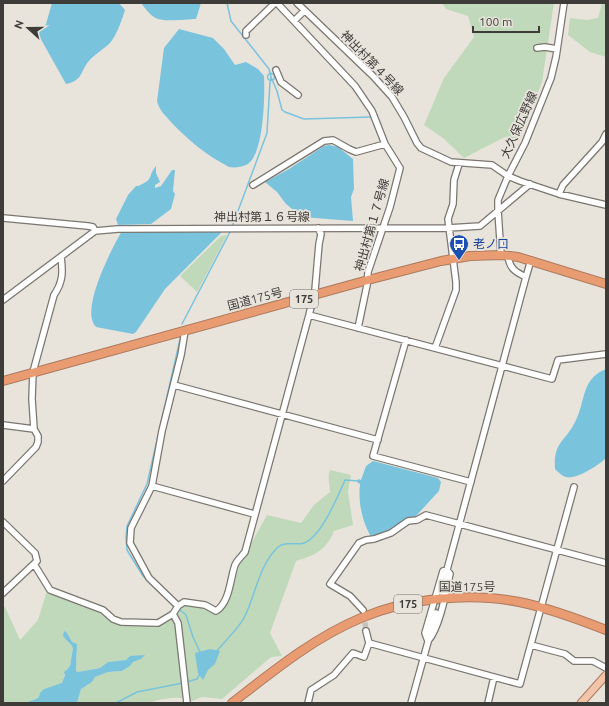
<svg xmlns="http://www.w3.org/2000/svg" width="609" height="706" font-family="Ubuntu,'Noto Sans JP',sans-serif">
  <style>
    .green { fill: #bfd9ba }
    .water { fill: #7ac3dd }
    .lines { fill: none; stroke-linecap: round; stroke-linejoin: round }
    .stream { stroke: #7ac3dd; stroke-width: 1.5 }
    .minor-tunnel { stroke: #c6c2bb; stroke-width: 5.5; stroke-dasharray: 5.5 3; stroke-linecap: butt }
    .minor-casing { stroke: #7a7670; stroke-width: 8 }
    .major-casing { stroke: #ad7a5e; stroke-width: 9 }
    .highway-casing { stroke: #ad7a5e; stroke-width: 10 }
    .minor { stroke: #fff; stroke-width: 5.5 }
    .major { stroke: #f2c4aa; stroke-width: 7 }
    .highway { stroke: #e99c72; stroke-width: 8 }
    .labels { text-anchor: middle; stroke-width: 3.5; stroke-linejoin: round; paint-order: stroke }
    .shield { fill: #e8e4dc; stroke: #716e6a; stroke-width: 1 }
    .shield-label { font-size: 11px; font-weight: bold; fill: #3e3c39 }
    .street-label { font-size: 12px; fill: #3e3c39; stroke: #e8e4dc }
    .transit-label { font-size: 12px; fill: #164399; stroke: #e8e4dc; text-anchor: start }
  </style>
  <rect width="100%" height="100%" fill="#e8e4dc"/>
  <path class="green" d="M442 3H554L542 82 519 141 505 137 464 158 443 138 424 125 444 78 474 37 468 16 446 9Z
    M602 3H606V57L590 52 568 35 570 18 587 20 598 18Z
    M227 235 197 292 180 276 221 236Z
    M330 470 351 475 348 492 353 525 334 531C329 544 321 552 308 557 304 559 300 559 296 561L270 633 282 656 271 657 222 699 202 697 192 701C184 695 159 698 150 703H77L81 689 92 682 95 677 108 672 122 671 130 666 133 662 141 659 108 662 100 668 78 672 76 671 77 653 67 633 69 643 73 648 70 666 66 669 62 684 44 689 36 700 26 703H3V607H5L20 640 38 620 46 594 48 591 102 613 113 622 139 624H164L178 616 177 610 184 605 207 608 218 615 234 585 239 565 267 515 301 523 314 505 330 492C330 485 327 477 330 470Z"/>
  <path class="water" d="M52 3H119L125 10C122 20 116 37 109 44 102 50 95 54 89 61 80 71 83 81 66 84L38 34 46 24Z
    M141 3H201L196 19C186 19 162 23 154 17 149 14 145 8 141 3Z
    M179 29 213 38 224 49 235 65 246 62 258 69 264 76C265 94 264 153 248 164 243 167 234 168 229 167 206 155 188 140 170 121 165 115 159 110 157 101L164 48Z
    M329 145 338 147 353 159 354 189 351 197 353 221 302 217 286 204 277 192 265 182 289 169 324 146Z
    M156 166V173L160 182 155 185V188L161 186 172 170H175L173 191 175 194 171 209 151 224 118 225 116 219 128 195 136 186H138C155 179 147 177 156 166Z
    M122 231 222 232 165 289 136 332 133 334 96 327C79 311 112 248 122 231Z
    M606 369V458C599 465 576 480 566 477 562 476 558 472 555 469 553 441 566 442 576 420 586 400 581 379 606 369Z
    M373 461 438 478 441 482 439 491 415 517 406 519 391 529 371 537C362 521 358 502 360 484L357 482 358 479 361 480 366 466Z
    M64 631 67 633 72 642 77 644 76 671 78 672 100 668 108 662 126 660 130 656 145 655 141 659 133 662 130 666 122 671 108 672 95 677 92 682 81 689 77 703H26C32 699 39 701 40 693L44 689 62 683 65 675 64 672 70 666 73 648 71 645 63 636Z
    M210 649 220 651 215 664 208 670 203 680 198 673 195 653Z"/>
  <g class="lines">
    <path class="stream" d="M227 3 231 21 269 69 271 77 270 82 267 133 232 227
      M267.5 77a3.5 3.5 0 1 1 7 0a3.5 3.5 0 1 1-7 0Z
      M271 77 277 91 282 110 285 112 304 119 371 117
      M182 324 231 230
      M163 596 143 576 127 550 126 537 127 526 147 484 181 335
      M178 608 186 615 193 637 200 652
      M216 652C224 642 240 627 245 616 256 593 259 566 277 548 285 540 295 546 304 543 321 537 338 496 345 480L359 481
      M187 682 197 679 200 674
      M116 703 137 692 183 683"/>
    <path class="minor-tunnel" d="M436 613 440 596
      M364 614 366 631"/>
    <defs>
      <path id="minor" d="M277 3 355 86 372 111 385 144 400 168 390 207 368 272 367 285 358 328
        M297 3 373 76 392 97 404 117 417 143 421 148 451 162 492 165 508 176 520 181 559 194 606 205
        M294 21 304 11
        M246 35V31L275 3
        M537 48 545 47 557 49
        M276 70 281 82 298 95
        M253 185 324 141 333 140 349 149 356 152 385 144
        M559 194 563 185 602 142 606 134
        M3 218 88 226 93 227 95 231
        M501 255 498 211V200L508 176 525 143 551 78 556 57 564 3
        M526 277 531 260
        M3 300 95 231 118 229 448 228 480 226 530 184
        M309 315 552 379 558 360 606 354
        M406 340 373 456 471 482
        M435 348 456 290V282L448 219 453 204 454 180 459 164
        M174 385 378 440
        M3 425 34 429
        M3 481 36 447 38 442V436L34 429 32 399 33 372 54 295C63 282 63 272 61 257
        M152 486 254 514
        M3 522 35 553 37 561 3 593
        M34 564 50 590 103 610 113 619 121 622 158 623 173 614 178 606 184 602 205 605 216 611C230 602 230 579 235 565 237 560 242 556 245 552L309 315 315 290 319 244 321 234 318 228
        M447 570 450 574C446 592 440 627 428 641L425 633 443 571Z
        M441 592 526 277C515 272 509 268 508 255
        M178 606 149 578 130 543 131 528 152 486 162 431 181 355 185 331
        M363 610 350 596 330 584 359 543 366 540 374 539 391 533 408 521 417 520 426 515 606 563
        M173 614 178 623 187 703
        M366 631 369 643 520 684 574 487
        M531 645 565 654 574 661H593L606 668
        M308 703 311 690 334 675 353 653 364 657 369 643
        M411 703 436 613
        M488 703 494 677"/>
      <path id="major" d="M581 703 606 675"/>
      <path id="highway" d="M3 381 368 280 441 261 470 256 501 255 518 257 606 284
        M232 703C272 672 313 638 361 618 408 598 469 592 519 602 549 608 578 619 606 630"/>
    </defs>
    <use href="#minor" class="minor-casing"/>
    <use href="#major" class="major-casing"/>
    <use href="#highway" class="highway-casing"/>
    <use href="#minor" class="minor"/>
    <use href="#major" class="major"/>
    <use href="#highway" class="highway"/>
  </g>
  <defs>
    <symbol id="bus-pin" viewBox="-11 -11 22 30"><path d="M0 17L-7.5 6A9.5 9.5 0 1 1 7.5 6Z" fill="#1a4fb4" stroke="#e8e4dc"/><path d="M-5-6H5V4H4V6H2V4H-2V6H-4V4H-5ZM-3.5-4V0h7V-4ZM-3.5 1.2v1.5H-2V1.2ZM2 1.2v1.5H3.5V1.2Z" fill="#fff"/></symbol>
  </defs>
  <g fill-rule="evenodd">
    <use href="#bus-pin" x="448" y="233" width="22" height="30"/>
  </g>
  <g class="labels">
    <g class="shield">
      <rect x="290" y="290" width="28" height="18" rx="3"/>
      <rect x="394" y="595" width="28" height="18" rx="3"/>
    </g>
    <g class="shield-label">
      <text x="304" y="303">175</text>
      <text x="408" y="608">175</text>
    </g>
    <g class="street-label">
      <text transform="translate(372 63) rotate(46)" y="4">神出村第４号線</text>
      <text transform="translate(519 125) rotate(-66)" y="4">大久保広野線</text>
      <text x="262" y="221">神出村第１６号線</text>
      <text transform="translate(372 225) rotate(-74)" y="4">神出村第１７号線</text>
      <text transform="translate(255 299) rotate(-15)" y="4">国道175号</text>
      <text x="467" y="591">国道175号</text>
    </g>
    <g class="transit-label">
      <text x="473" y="248">老ノ口</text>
    </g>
  </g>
  <rect width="609" height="706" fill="none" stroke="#3e3c39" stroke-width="8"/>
  <g transform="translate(28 28) rotate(291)" stroke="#e8e4dc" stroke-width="3" paint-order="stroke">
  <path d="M0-3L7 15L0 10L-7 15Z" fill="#3e3c39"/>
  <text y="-6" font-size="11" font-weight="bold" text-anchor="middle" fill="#3e3c39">N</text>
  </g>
  <path d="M473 26v6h66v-6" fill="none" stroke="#3e3c39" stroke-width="2"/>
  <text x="479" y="26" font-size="12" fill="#3e3c39" stroke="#e8e4dc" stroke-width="3" paint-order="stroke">100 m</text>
</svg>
